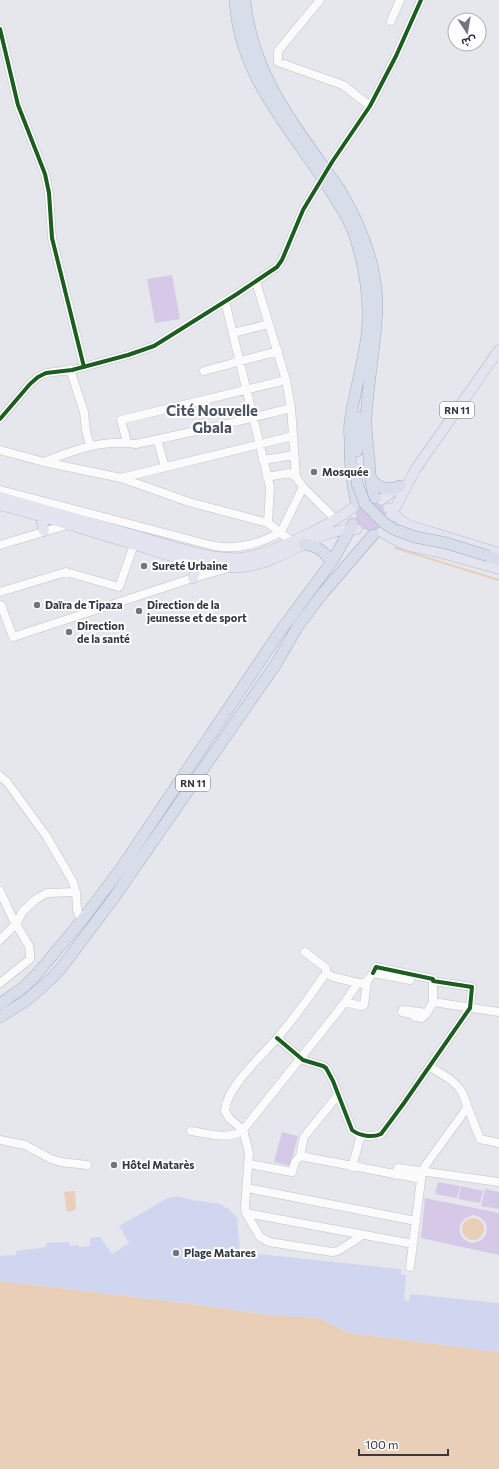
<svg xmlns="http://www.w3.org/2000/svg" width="499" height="1469" font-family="Commissioner,'Noto Sans Arabic',sans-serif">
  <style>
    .green { fill: #d6c8e7; fill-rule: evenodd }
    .sand { fill: #d1d6f0 }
    .water { fill: #e9ceb8 }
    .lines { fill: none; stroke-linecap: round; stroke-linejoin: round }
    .stream { stroke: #e9ceb8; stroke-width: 2 }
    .minor-casing { stroke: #c0c2c8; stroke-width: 9 }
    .major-casing { stroke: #b4bace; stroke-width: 11 }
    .highway-casing { stroke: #a3acc3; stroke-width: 12 }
    .minor { stroke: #fbfbfc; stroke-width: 8 }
    .major { stroke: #e3e4ef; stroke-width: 10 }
    .highway { stroke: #d8ddea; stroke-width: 11 }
    .highway-bridge-casing { stroke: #a3acc3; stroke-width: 12; stroke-linecap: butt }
    .highway-bridge { stroke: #d8ddea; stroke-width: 11 }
    .cycleway-casing { stroke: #fff; stroke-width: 6 }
    .cycleway { stroke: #1b5e20; stroke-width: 4 }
    .poi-dot { fill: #72757e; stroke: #fff; stroke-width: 1.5 }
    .labels { text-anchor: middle; stroke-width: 4; stroke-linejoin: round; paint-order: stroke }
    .shield { fill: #fff; stroke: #71747b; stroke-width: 1 }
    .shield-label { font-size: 10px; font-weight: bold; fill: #343842 }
    .poi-label { font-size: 11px; font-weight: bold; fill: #343842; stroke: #fff; text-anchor: start }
    .district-label { font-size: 15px; font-weight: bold; fill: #4c5464; stroke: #fff }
  </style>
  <rect width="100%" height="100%" fill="#e6e7ed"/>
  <path class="green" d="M172 275 180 319 155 323 147 279Z
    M356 516a15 15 0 1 1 30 0a15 15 0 1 1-30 0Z
    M282 1132 298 1136 290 1166 274 1162Z
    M438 1182 460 1186 457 1198 435 1194Z
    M461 1186 483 1191 480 1203 458 1199Z
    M485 1189 499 1192V1209L481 1206Z
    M425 1198 499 1213V1255L421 1238ZM473 1215C492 1218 491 1242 472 1243 459 1240 456 1228 464 1219Z"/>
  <path class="sand" d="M177 1196 192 1200 220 1204 230 1210 237 1218 240 1252 401 1269V1274L406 1275 404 1300 409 1301 410 1294 499 1303V1352L348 1333 320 1318 268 1315 200 1305 0 1281V1256L16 1255V1251L46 1247V1243L69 1242 70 1246 78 1245 79 1247 90 1246V1238L100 1237 112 1254 129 1243 119 1226 166 1199Z"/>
  <path class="water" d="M75 1191 76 1209 69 1212 66 1209 64 1192Z
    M462 1229a11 11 0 1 1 22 0a11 11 0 1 1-22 0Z
    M0 1281 200 1305 268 1315 320 1318 348 1333 499 1352V1469H0Z"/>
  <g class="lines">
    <path class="stream" d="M395 548 499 580"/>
    <defs>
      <path id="minor" d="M320 0 278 51V62L343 85 370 106
        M391 21 400 0
        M0 29 18 105 45 174 49 193 52 238 84 367
        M332 162 370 106 396 56 421 0
        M256 282 286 380 291 408 296 477 303 487 335 519
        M225 301 270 487 268 523
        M233 333 269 324
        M70 369 84 412 86 431 90 445
        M204 371 278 351
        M0 419 30 384 38 377 46 373 72 370 128 355 154 346 237 294 277 267 282 260 303 210 320 182
        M157 439 165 467
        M127 442 121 420 286 380
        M0 450 44 462 121 478 189 502 268 523 291 541
        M263 460 294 455
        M44 462C74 450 103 439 136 444L219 426 291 408
        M267 477 289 473 296 477
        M121 478 293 436
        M0 490 214 546C239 550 259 544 281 532L303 487
        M0 545 67 525
        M0 592 66 572 119 587 134 545
        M0 605H1L13 637 193 578 225 569
        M0 776 7 782 47 837 73 882 76 892 77 910 82 922
        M0 891 13 919 29 946 30 953V959L0 983
        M0 940 16 924 23 911 36 899 47 893 76 892
        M305 952 326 968V973L333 977 363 984 367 981 373 973 410 980
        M323 977C309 998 294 1018 278 1037 264 1054 226 1087 225 1111L229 1118 243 1130 249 1153 245 1207 246 1213 260 1237 269 1242 332 1252 338 1251 363 1235
        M433 981V1002L499 1012
        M345 1002 361 1006 364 1005 367 981
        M427 1013 403 1010 402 1012 412 1014 416 1017 422 1018 427 1013 433 1002
        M277 1038 303 1060 323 1066 326 1068 333 1081 352 1130C360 1136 372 1138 381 1134L404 1103 470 1008 472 987 433 981V979L376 967 373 973
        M430 1067C442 1074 454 1080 462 1092L480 1139 499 1143
        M191 1131C207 1133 229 1141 243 1130L339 1010 358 983
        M0 1140 25 1145 51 1159 61 1162 87 1165
        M300 1156 304 1137 338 1095
        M249 1164 292 1172 295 1162 300 1156 421 1179
        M352 1167 361 1135
        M395 1175 398 1168 499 1182
        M247 1188 416 1221
        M246 1213 413 1244
        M410 1267 422 1172 425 1166 467 1108"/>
      <path id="major" d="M0 497 189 551C207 556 223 559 241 558 271 555 330 525 354 507
        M381 500 400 486
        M0 505C48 517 95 533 142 547 175 557 208 570 243 567 283 563 316 528 357 529
        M388 508 402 521 408 525 499 553
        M40 516 44 531
        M390 518 415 470 499 350
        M381 532 399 542 410 546 438 552 499 569
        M193 578 195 572 194 563"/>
      <path id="highway" d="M235 0C239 77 291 128 330 190 341 207 352 224 357 243 366 273 370 303 367 333 364 363 354 392 350 422 349 429 350 437 350 443 350 464 351 483 357 503
        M245 0C252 77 298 129 340 190 361 225 377 265 377 307 376 346 367 384 366 422 366 434 368 447 369 459 370 472 370 486 375 498
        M357 451 358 417
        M371 479C379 489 389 491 400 486
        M304 544C317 546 325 551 331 562
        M488 556 499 560
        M0 1004 25 986 37 974 83 919 122 867 279 633 333 560 353 524
        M0 1017 27 1000 51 979 62 967 113 899 276 664 298 626 323 593 373 535"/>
    </defs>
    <use href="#minor" class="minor-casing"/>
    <use href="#major" class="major-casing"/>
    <use href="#highway" class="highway-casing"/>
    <use href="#minor" class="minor"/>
    <use href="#major" class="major"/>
    <use href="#highway" class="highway"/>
    <defs>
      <path id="highway-bridge" d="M357 468V483L365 504 383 522 393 529 415 537 446 543 488 556"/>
    </defs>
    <use href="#highway-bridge" class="highway-bridge-casing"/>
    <use href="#highway-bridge" class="highway-bridge"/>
    <defs>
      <path id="cycleway" d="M0 29 18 105 45 174 49 193 52 238 84 367
        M0 419 30 384 38 377 46 373 72 370 128 355 154 346 237 294 277 267 282 260 303 210 332 162 370 106 396 56 421 0
        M277 1038 303 1060 323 1066 326 1068 333 1081 352 1130C360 1136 372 1138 381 1134L404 1103 470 1008 472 987 433 981V979L376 967 373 973"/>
    </defs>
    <use href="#cycleway" class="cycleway-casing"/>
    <use href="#cycleway" class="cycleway"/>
  </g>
  <g class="poi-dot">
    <circle cx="314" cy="472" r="4"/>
    <circle cx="144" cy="566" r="4"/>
    <circle cx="37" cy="605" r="4"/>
    <circle cx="139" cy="611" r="4"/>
    <circle cx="69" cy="632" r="4"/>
    <circle cx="114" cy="1165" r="4"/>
    <circle cx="176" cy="1253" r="4"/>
  </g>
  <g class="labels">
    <g class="shield">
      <rect x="440" y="402" width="34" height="16" rx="3"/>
      <rect x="176" y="775" width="34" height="16" rx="3"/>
    </g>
    <g class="shield-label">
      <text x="457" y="414">RN 11</text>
      <text x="193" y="787">RN 11</text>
    </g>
    <g class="poi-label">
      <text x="322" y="476">Mosquée</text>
      <text x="152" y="570">Sureté Urbaine</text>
      <text x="45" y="609">Daïra de Tipaza</text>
      <text x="147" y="609">Direction de la<tspan x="147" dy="13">jeunesse et de sport</tspan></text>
      <text x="77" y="630">Direction<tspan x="77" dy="13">de la santé</tspan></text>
      <text x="122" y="1169">Hôtel Matarès</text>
      <text x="184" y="1257">Plage Matares</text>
    </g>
    <g class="district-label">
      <text x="212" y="416">Cité Nouvelle<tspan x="212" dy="17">Gbala</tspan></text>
    </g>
  </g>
  <g transform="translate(467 32) rotate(168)"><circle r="19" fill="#ffffff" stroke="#aeafb3"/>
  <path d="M0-3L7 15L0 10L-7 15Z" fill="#72757e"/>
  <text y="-6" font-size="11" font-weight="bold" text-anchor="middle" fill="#343842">ش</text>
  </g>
  <path d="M359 1449v6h89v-6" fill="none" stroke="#343842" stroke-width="2"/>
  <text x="365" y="1449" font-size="12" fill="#343842" stroke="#ffffff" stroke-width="3" paint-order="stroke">100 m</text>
</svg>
